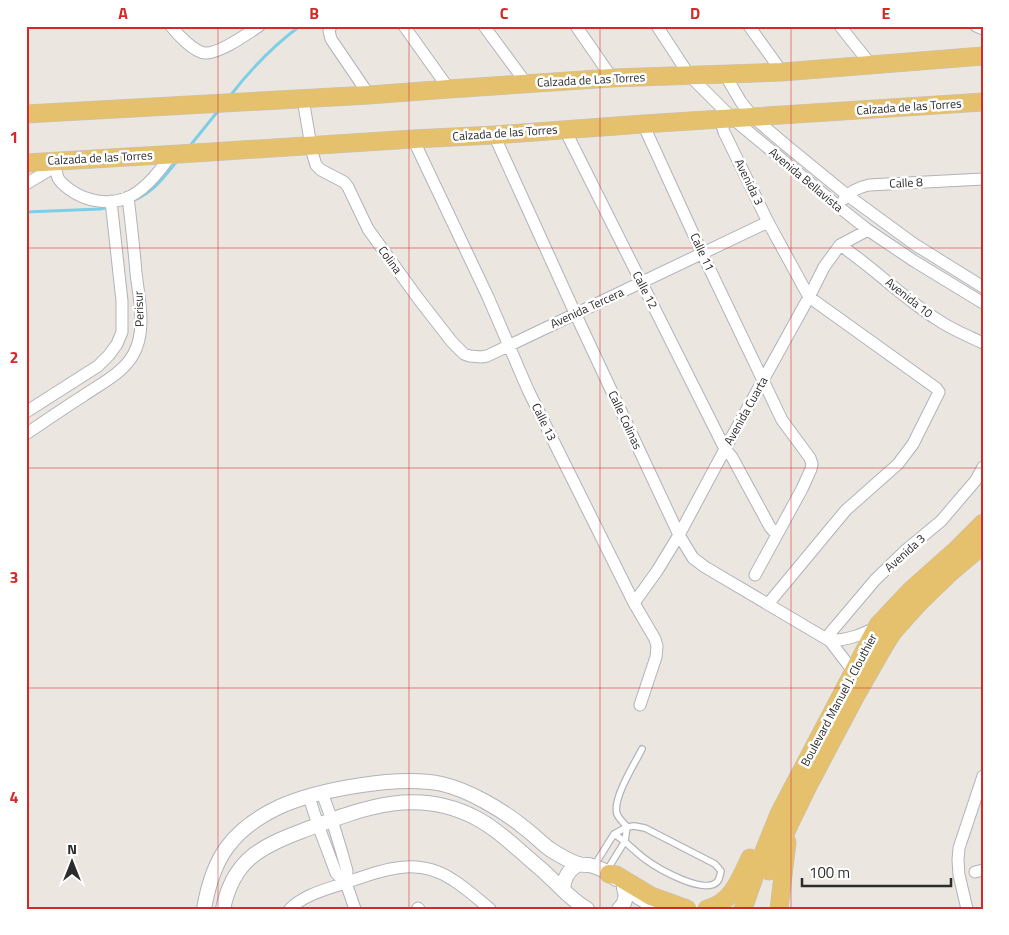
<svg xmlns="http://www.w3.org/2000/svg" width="1009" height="935" font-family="'Titillium Web',sans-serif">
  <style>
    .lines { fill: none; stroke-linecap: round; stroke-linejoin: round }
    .stream { stroke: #7dcfe5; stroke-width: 3 }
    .service-casing { stroke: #b0b3bb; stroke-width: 8 }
    .minor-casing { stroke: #b0b3bb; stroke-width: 13 }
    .tertiary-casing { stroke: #b0b3bb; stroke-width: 16 }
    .primary-casing { stroke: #c4c4c4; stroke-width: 19 }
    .service { stroke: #fff; stroke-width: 5.5 }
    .minor { stroke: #fff; stroke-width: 11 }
    .tertiary { stroke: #fff; stroke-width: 14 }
    .primary { stroke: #e5c16d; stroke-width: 18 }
    .grid { fill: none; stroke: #d62828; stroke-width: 1; stroke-opacity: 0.55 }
    .labels { text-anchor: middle; stroke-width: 5; stroke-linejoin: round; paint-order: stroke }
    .street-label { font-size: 12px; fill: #2c2c2c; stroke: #fff }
    .neatline { fill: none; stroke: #d62828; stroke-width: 2 }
    .grid-label { font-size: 16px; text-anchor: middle; font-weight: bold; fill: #d62828 }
  </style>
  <rect width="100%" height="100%" fill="#ece6e0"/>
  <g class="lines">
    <path class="stream" d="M230 96C250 70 273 46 300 26
      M189 147 218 111
      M134 200C153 193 165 176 177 161
      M26 212 100 209 109 207"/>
    <defs>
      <path id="service" d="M594 866 614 834 627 827 634 826 645 828 715 864 721 871C720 875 720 879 717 882 703 895 657 868 645 859 634 851 626 841 614 834
        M606 872 625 841 627 827C624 823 619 819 617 814 612 799 635 763 642 749"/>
      <path id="minor" d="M171 26C178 35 194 52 205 53 219 54 247 34 259 26
        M331 26 329 31 331 39 369 95
        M404 26 449 89
        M484 26 526 83
        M576 26 612 78
        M657 26 689 75 732 118 839 207 868 230 914 261 983 303
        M749 26 782 72
        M840 26 871 65
        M976 26 983 29
        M724 73 741 102 753 117 787 146 847 195 914 244 983 287
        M303 99 312 152 316 165 321 170 344 182 348 187 368 229 417 297 452 342 464 354 470 356 481 357 487 356 768 222
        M720 119 724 132 768 222 809 297 936 388 939 392 913 444 898 464 846 510 768 604
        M643 124 702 253 782 420 810 458 812 464 811 469 802 489 755 575
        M565 130 725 449 732 457 770 527 777 535
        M494 135 575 313 679 535 693 558 705 567 830 641 853 671
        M413 139 488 297 528 390 634 603 655 639 657 646 656 657 640 705
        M55 166C56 170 57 174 58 178 60 182 65 186 69 189 86 202 111 206 131 196 148 187 161 169 172 154
        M26 184 61 163
        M844 199C850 191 860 187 869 185L983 179
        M840 245C874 268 903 298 938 320 951 329 968 336 983 343
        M26 412 98 366 109 355 117 344 122 332V301L111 201
        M26 434C45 421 64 408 83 396 100 384 122 374 133 355 147 331 139 299 136 273 134 247 131 222 128 197
        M634 603 657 571 679 535 725 449 809 297 824 267 840 245 868 230
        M826 638 875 580 906 550 941 521 976 480 983 467
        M830 641C849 639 860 636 876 627
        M322 793 332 820 342 853 347 871 346 883 355 909
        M309 797 318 825 336 873 346 883
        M975 872 983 870
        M418 908 419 909
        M290 909C304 895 324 890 342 884 380 871 416 855 453 880 466 888 478 899 490 909
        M967 909 959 875 958 860 959 848 983 776"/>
      <path id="tertiary" d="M563 889C564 878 568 870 579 864
        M638 897 659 909
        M204 909C208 886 214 864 228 846 241 829 260 816 279 807 319 789 399 775 442 784 468 790 501 809 522 826 532 833 541 843 551 850 559 855 569 861 578 864 581 865 586 865 589 865 599 867 608 872 616 879
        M223 909C233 861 259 847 302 831 361 809 415 786 476 818 495 828 511 843 527 857 538 866 548 875 558 885 567 894 576 903 587 909
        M619 909C626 903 627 896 624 888"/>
      <path id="primary" d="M26 114 369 95 449 89 612 78 782 72 983 56
        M26 163 195 153 413 139 494 135 643 124 983 102
        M769 871 790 823 808 786 855 697 883 648 893 632 919 603 950 573 983 545
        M609 874 616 875 651 896 687 909
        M707 909C732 903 740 879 750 858
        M743 909 758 866 779 814 878 625 911 590 957 549 983 523
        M779 909 787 842"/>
    </defs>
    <use href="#service" class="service-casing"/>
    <use href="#minor" class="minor-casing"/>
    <use href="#tertiary" class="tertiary-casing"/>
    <use href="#primary" class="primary-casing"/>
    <use href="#service" class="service"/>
    <use href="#minor" class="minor"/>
    <use href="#tertiary" class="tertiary"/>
    <use href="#primary" class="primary"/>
  </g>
  <path class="grid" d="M218 26V909M409 26V909M600 26V909M791 26V909M26 248H983M26 468H983M26 688H983"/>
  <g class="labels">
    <g class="street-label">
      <text transform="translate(591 80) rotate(-3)" y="4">Calzada de Las Torres</text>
      <text transform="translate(909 107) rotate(-4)" y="4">Calzada de las Torres</text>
      <text transform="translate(505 133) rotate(-4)" y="4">Calzada de las Torres</text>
      <text transform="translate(100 158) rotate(-3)" y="4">Calzada de las Torres</text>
      <text transform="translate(806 180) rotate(40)" y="4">Avenida Bellavista</text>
      <text transform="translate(749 182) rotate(64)" y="4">Avenida 3</text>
      <text transform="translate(906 183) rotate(-3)" y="4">Calle 8</text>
      <text transform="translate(702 252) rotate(65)" y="4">Calle 11</text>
      <text transform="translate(390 260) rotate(54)" y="4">Colina</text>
      <text transform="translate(645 290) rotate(63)" y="4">Calle 12</text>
      <text transform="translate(909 298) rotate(38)" y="4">Avenida 10</text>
      <text transform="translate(587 308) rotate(-25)" y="4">Avenida Tercera</text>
      <text transform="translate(139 309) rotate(-92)" y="4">Perisur</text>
      <text transform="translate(746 411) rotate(-61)" y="4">Avenida Cuarta</text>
      <text transform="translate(625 420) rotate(65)" y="4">Calle Colinas</text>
      <text transform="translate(544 422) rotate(64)" y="4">Calle 13</text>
      <text transform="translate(905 553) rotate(-42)" y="4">Avenida 3</text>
      <text transform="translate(839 700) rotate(-62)" y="4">Boulevard Manuel J. Clouthier</text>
    </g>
  </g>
  <rect width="1009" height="935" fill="none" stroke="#ffffff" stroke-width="55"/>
  <g transform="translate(72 862)" stroke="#ffffff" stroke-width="4" paint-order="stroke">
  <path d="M0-4L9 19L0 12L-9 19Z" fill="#2c2c2c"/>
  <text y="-8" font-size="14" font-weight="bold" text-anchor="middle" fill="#2c2c2c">N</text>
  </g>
  <path d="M802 878v8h149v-8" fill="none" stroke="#2c2c2c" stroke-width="2.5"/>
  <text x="809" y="878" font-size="15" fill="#2c2c2c" stroke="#ffffff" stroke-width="4" paint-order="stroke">100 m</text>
  <rect x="28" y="28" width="954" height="880" class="neatline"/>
  <g class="grid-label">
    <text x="123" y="19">A</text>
    <text x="314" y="19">B</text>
    <text x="504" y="19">C</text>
    <text x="695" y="19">D</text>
    <text x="886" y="19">E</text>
    <text x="14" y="143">1</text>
    <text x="14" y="363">2</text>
    <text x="14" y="583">3</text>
    <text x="14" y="803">4</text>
  </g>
</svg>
